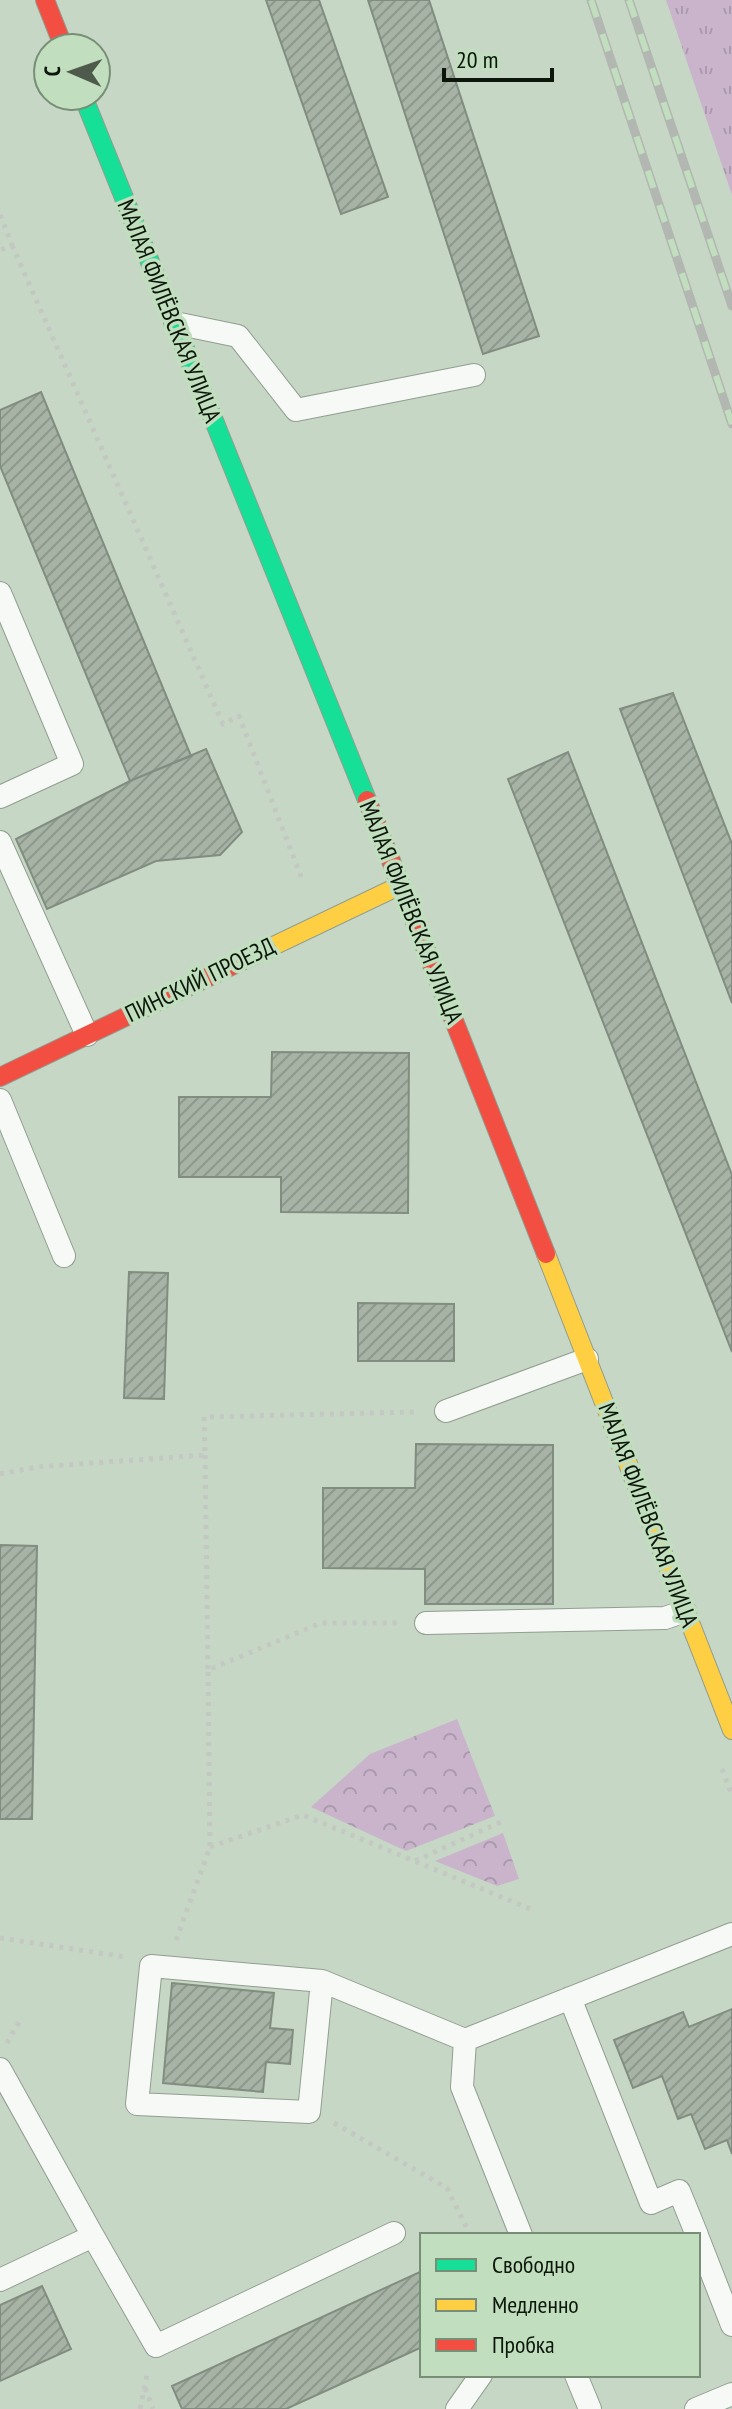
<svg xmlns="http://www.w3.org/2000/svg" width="732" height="2409" font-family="'PT Sans Narrow',sans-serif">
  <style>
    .grass { fill: url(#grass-tufts) }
    .park { fill: url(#park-crowns) }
    .building { fill: url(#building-hatch); stroke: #818d80; stroke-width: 2 }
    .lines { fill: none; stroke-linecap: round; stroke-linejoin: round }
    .lane-casing { stroke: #919e90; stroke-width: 24 }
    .fast-casing { stroke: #919e90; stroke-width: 20 }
    .slow-casing { stroke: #919e90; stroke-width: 20 }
    .jam-casing { stroke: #919e90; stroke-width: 20 }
    .path { stroke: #c3c8c2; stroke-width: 5; stroke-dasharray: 4 6; stroke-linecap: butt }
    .lane { stroke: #f7f9f6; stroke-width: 22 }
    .fast { stroke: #16e098; stroke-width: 18 }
    .slow { stroke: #ffcf43; stroke-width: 18 }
    .jam { stroke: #f24e42; stroke-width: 18 }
    .rail-casing { stroke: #b3b7b2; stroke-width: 9 }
    .rail { stroke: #c1debe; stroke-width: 6; stroke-dasharray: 18; stroke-linecap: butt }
    .labels { text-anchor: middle; stroke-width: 7; stroke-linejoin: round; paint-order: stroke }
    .street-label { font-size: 24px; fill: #0c160b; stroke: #c1debe }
  </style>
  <defs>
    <pattern id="grass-tufts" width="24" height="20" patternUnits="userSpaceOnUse" patternTransform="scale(2)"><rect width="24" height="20" fill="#c9b4cc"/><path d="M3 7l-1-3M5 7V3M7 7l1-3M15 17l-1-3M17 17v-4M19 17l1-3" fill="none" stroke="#ab9aae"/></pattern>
    <pattern id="park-crowns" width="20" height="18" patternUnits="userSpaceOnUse" patternTransform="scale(2)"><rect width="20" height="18" fill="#c9b4cc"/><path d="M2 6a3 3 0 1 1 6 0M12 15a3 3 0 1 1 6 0" fill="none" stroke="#ab9aae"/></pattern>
    <pattern id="building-hatch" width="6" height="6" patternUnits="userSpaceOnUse" patternTransform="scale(2)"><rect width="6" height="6" fill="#a6b3a5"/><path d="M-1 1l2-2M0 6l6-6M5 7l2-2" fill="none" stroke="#8e998d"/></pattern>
  </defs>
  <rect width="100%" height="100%" fill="#c7d7c5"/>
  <path class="grass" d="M666 0H732V195Z"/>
  <path class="park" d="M457 1719 495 1816 406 1851 311 1807 370 1754Z
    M503 1833 519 1879 497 1886 435 1861Z"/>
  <path class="building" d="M266 0H319L388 197 341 214Z
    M368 0H429L539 336 483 354Z
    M41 392 191 756 130 781 0 466V410Z
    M673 693 732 844V1003L620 709Z
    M206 749 242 832 220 855 156 861 47 909 16 839 130 781Z
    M568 752 732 1175V1352L508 779Z
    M272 1052 409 1053 408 1213 281 1212V1177H179V1097H271Z
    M129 1272 168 1273 164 1399 124 1398Z
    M358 1303 454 1304V1361H358Z
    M416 1444 553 1445V1604H425V1569L323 1568V1488H415Z
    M0 1545 37 1546 32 1819H0Z
    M172 1983 274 1993 270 2028 293 2030 290 2064 266 2062 263 2092 163 2083Z
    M732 2009V2154L727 2140 705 2149 691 2114 678 2119 662 2076 633 2088 614 2040 683 2012 689 2027Z
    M422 2271V2347L286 2409H182L172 2386Z
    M42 2286 71 2349 0 2381V2305Z"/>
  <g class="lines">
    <defs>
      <path id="lane" d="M175 323 238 336 296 410 474 375
        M0 593 72 764 0 797
        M0 842 87 1035
        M0 1100 64 1256
        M446 1411 587 1359
        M426 1623 665 1618 685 1611
        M151 1966 322 1981 309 2112 137 2104Z
        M322 1981 465 2040
        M570 1998 651 2203 679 2191 697 2235
        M0 2069 93 2236
        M521 2235 462 2087 465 2040 732 1934
        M698 2238 732 2325
        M0 2280 93 2236 156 2346 394 2233
        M576 2375 590 2409
        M457 2409 481 2375
        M696 2409 732 2394"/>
      <path id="fast" d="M83 96 367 800"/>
      <path id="slow" d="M267 949 401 885
        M546 1254 732 1730"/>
      <path id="jam" d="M45 0 64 48
        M367 800 546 1254
        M0 1077 267 949"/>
    </defs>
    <use href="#lane" class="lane-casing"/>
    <use href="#fast" class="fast-casing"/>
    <use href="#slow" class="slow-casing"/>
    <use href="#jam" class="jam-casing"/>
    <path class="path" d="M0 215 12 245 0 250
      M12 245 223 724 239 716 302 879
      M205 1455 208 1670
      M0 1474 37 1467 205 1455 204 1417 417 1412
      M722 1769 732 1795
      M210 1847 303 1815 533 1910
      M415 1861 503 1821
      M0 1938 126 1957
      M176 1940 210 1847 208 1670 321 1623H401
      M7 2043 19 2022
      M334 2123 447 2188 470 2235
      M145 2388 153 2409
      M140 2409 148 2371"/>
    <use href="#lane" class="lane"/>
    <use href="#fast" class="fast"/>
    <use href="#slow" class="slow"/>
    <use href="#jam" class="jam"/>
    <defs>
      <path id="rail" d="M591 0 732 424
        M629 0 732 306"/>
    </defs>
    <use href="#rail" class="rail-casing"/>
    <use href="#rail" class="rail"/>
  </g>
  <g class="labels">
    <g class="street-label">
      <text transform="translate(169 311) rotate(68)" y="8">МАЛАЯ ФИЛЁВСКАЯ УЛИЦА</text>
      <text transform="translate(411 912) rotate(68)" y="8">МАЛАЯ ФИЛЁВСКАЯ УЛИЦА</text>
      <text transform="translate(200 980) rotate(-26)" y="8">ПИНСКИЙ ПРОЕЗД</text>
      <text transform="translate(648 1515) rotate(69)" y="8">МАЛАЯ ФИЛЁВСКАЯ УЛИЦА</text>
    </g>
  </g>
  <rect x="420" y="2233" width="280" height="144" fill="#c1debe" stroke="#798e76" stroke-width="2"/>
  <rect x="436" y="2259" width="40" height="12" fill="#16e098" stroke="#798e76" stroke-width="2"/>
  <text x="492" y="2273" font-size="24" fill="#0c160b">Свободно</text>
  <rect x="436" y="2299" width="40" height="12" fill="#ffcf43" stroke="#798e76" stroke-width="2"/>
  <text x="492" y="2313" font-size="24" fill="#0c160b">Медленно</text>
  <rect x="436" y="2339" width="40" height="12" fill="#f24e42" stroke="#798e76" stroke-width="2"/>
  <text x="492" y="2353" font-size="24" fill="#0c160b">Пробка</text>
  <g transform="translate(72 72) rotate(272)"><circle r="38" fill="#c1debe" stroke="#798e76" stroke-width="2"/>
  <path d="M0-6L14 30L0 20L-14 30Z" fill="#4d5a4c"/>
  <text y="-12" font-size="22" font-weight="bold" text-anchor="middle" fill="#0c160b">С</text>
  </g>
  <path d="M444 68v12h108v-12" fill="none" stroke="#0c160b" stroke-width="4"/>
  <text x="456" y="68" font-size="24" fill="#0c160b" stroke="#c1debe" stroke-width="6" paint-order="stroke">20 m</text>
</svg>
